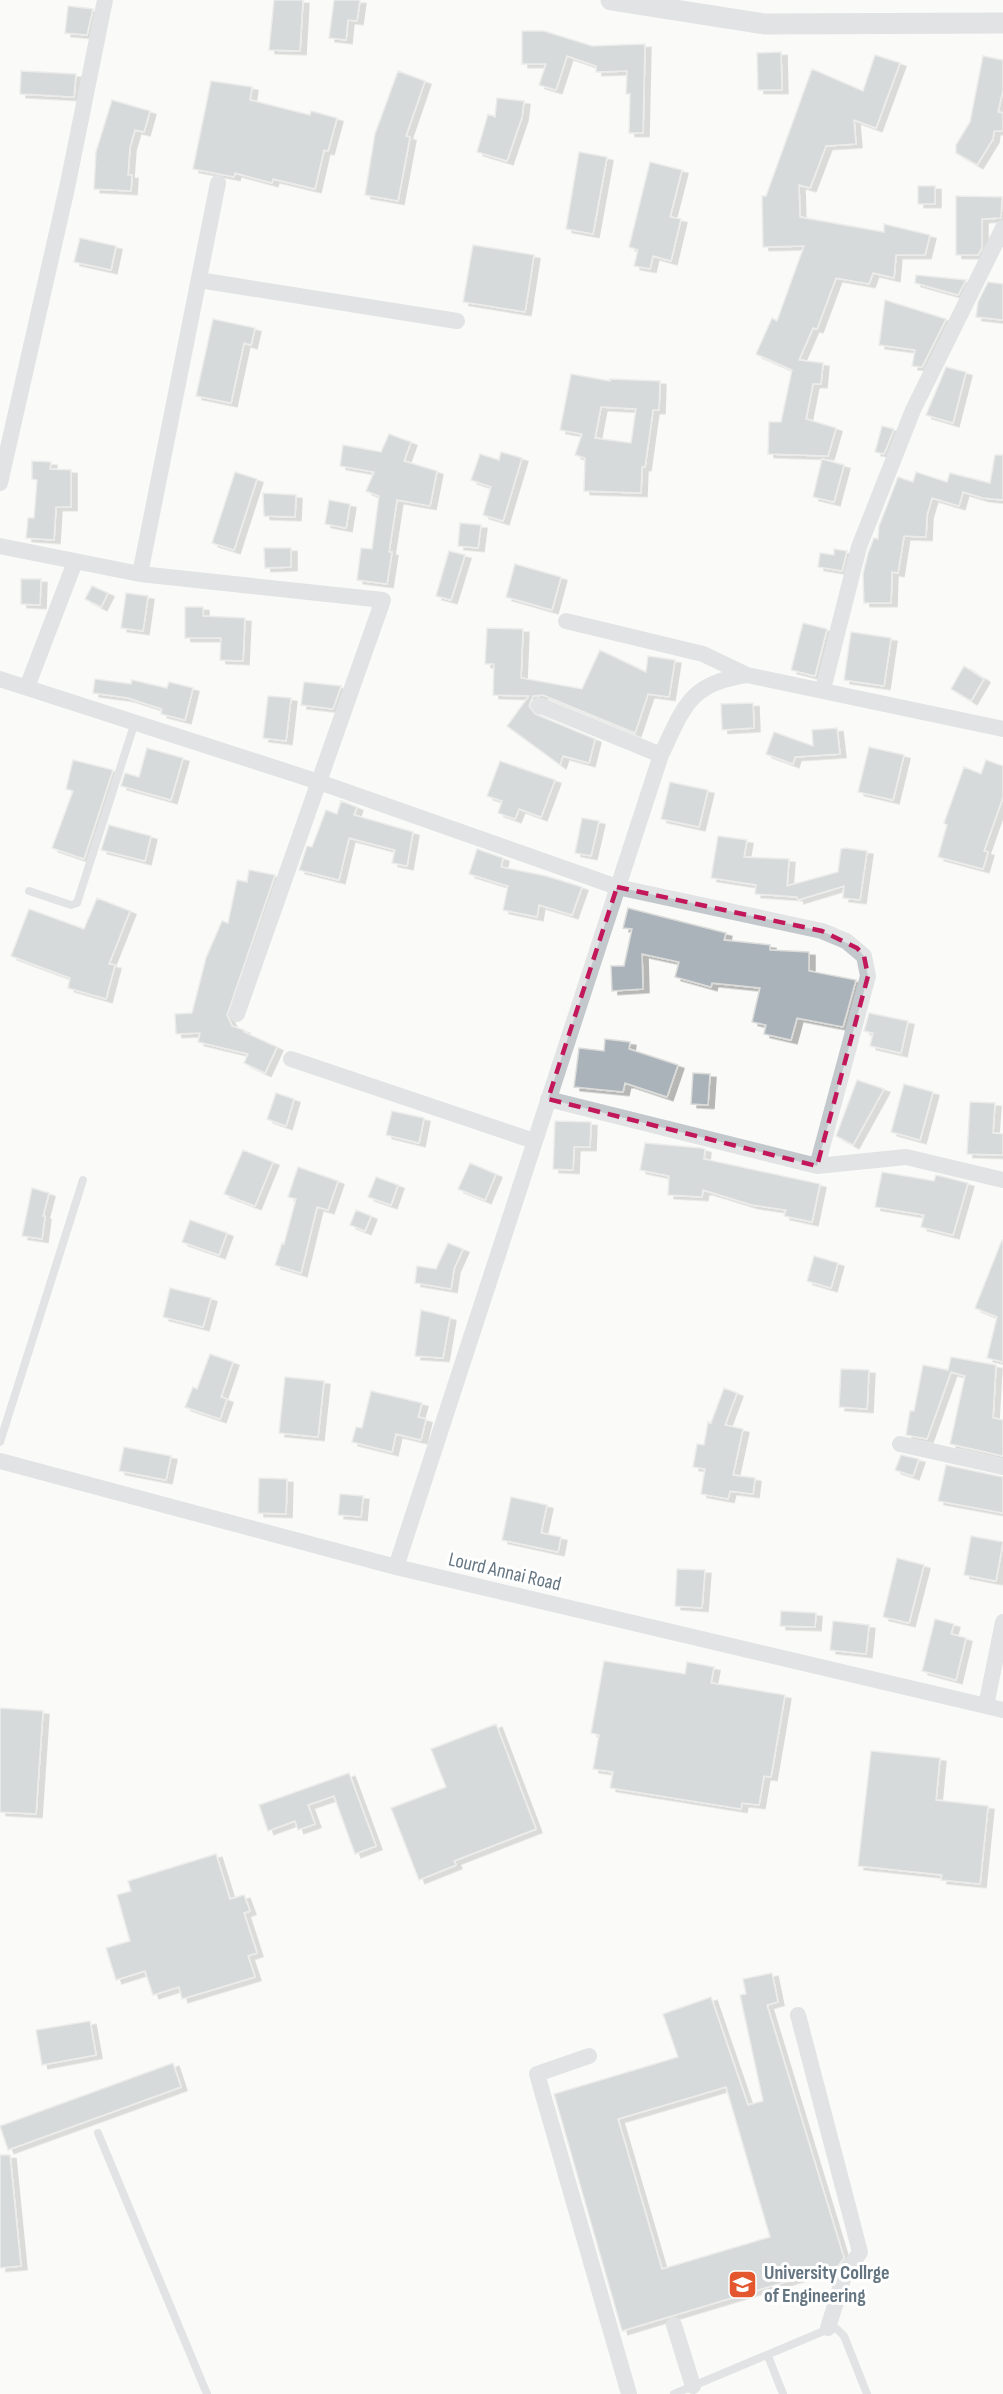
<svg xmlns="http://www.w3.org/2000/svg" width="1003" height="2394" font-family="'Sofia Sans Condensed',sans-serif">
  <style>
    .building { fill: #aab3b9; stroke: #dcdcda; stroke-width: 1.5; fill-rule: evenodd; filter: url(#shadow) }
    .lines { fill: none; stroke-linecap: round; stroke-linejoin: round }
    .service { stroke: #c3c8cc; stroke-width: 8 }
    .minor { stroke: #c3c8cc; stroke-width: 16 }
    .tertiary { stroke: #c3c8cc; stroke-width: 21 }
    .marked { fill: none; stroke: #c2185b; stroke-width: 4.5; stroke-dasharray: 12 8; stroke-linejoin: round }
    .labels { text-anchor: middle; stroke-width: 6; stroke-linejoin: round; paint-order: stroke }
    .street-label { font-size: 20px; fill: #657683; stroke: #fff }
    .poi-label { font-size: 20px; font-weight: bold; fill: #657683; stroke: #fff; text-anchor: start }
  </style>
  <defs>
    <filter id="shadow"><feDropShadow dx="6" dy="3.5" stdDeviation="0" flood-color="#0004"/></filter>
  </defs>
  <rect width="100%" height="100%" fill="#fafaf8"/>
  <path class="building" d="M274 0H303L300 51 269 50Z
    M334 0H360L357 21 348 20 346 40 329 38Z
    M68 6 93 9 87 35 65 33Z
    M522 31H544L592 46 645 44 643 133H629L630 94H626L627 71 596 72V66L567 56 556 90 539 85 546 64H522Z
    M781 52 782 90H758L757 53Z
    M875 55 900 63 876 128 854 120 856 144 826 146 810 188 799 185 800 217 884 232V224L930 235 925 255H896L894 278 873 273 869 284 836 278 817 329 813 328 799 360 823 363 821 384H813L806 419 836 428 828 456 768 454 769 422H781L792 370 756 354 772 318 777 321 804 246 763 247 762 196H766L812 69 863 91Z
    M983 56 1003 60V90L998 112 1003 113V131H994L993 139 977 165 956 153V145L970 122Z
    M21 71 76 74 74 97 20 94Z
    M398 71 425 81 406 136 410 137 398 201 365 195 375 134Z
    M211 81 252 87 250 100 310 115 311 111 337 118 328 151 324 150 315 189 273 179 272 183 235 173 234 177 193 169Z
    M497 98 524 101 522 117 507 161 477 152 488 114 495 117Z
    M112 100 150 111 144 132 135 130 130 147 128 175H132L131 191 94 189 96 152Z
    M579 152 607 157 593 234 566 229Z
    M650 162 682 170 670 217 681 219 671 261 653 256 650 269 634 266 638 250 629 247Z
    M918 186H935V204H918Z
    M956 196 1002 197 1001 218 982 219V248L978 255H956Z
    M80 238 116 246 111 270 74 262Z
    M473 245 534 255 525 312 463 302Z
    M916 275 966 280 958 295 915 283Z
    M988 282 1003 284V320L976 317 978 302Z
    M885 300 946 319 922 367 912 366 915 350 879 345Z
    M213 319 255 328 251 345 244 343 231 403 196 396Z
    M946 367 966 372 953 423 926 415Z
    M571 374 610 381V379L660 381 659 410H653L645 467H642L641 493 584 491 585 458 575 455 582 434 560 430ZM601 407 636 409 631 443 595 438Z
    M882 426 894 429 884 454 875 452Z
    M389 434 411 442 404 461 437 471 430 506 397 500 389 552H392L387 584 357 580 361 548 372 549 379 496 366 491 374 472 340 466 343 445 381 452Z
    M501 452 522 458 503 521 483 515 491 487 471 480 480 454 499 460Z
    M995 455H1003V500L983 498 963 492 959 506 932 498 927 515 926 537 904 536 898 573 892 572 891 603H864L863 574 868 553 874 538 878 539 879 526 898 477 913 482 916 472 947 482 950 473 990 483Z
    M822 459 844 465 834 502 813 497Z
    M32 461 51 462 50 469 71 470V507H56L54 540 26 538 28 518H34L37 480 32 479Z
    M235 472 257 479 234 550 212 543Z
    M263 493 296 495 295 517 264 516Z
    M329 500 350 504 346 528 325 524Z
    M460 523 481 525 478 548 458 546Z
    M264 548H291V567L265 568Z
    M834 549 847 551 842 571 818 567 820 553 834 555Z
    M449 551 465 555 451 600 436 596Z
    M515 564 561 577 552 610 506 597Z
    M21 579H41L40 605 21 604Z
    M92 586 108 593 101 607 85 599Z
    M126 593 148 596 143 631 121 628Z
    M185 607H203V616L245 618 243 661 220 660 221 638H185Z
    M803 623 827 629 815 676 791 670Z
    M487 628 523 629 521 678 582 689 600 650 646 672 648 656 675 660 669 697 648 694 635 733 543 695 533 696 529 706 535 714 595 739 589 763 563 756 560 765 507 726 529 696 493 695 494 664H485Z
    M851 632 891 638 884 686 844 680Z
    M964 666 984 679 971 701 951 689Z
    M95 679 131 684 132 680 167 688 169 682 193 688 185 720 161 714 162 709 128 698 93 693Z
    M304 682 341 686 333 709 301 705Z
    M268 696 291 698 286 741 263 738Z
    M753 703 754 728 722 730 721 704Z
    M837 728 840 754 795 757 793 764 766 754 774 732 813 746 812 730Z
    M869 747 904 755 893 800 858 792Z
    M147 748 183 758 171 800 121 786 125 773 139 777Z
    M73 760 113 770 84 859 52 848 73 791 66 789Z
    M986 760 1003 766V797L984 851 988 852 983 869 938 857 947 825 944 823 964 767 981 774Z
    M500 761 555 780 541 817 519 809 515 819 498 813 502 801 487 796Z
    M670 782 708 790 699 827 661 819Z
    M341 801 357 807 354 815 413 832 407 866 392 863 395 850 349 838 339 880 299 870 307 846 312 847 326 810 337 814Z
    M582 818 599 821 591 856 575 853Z
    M109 825 151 836 145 861 101 850Z
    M718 836 747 840 744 857 789 859 787 886 838 872 841 849 845 848 867 851 860 900 843 898 844 886 798 900 797 897 755 894 756 885 711 878Z
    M477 849 503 858 501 867 546 876 582 887 572 915 539 905 537 917 503 910 508 886 469 874Z
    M249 870 275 875 227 1015 232 1026 244 1030V1032L277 1047 265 1073 244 1063 248 1054 198 1042 200 1033 176 1034 175 1014 192 1013 206 958 222 921 228 923 237 880 247 882Z
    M97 898 130 911 109 964 115 965 106 999 68 988 70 978 11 956 29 909 84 929Z
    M628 908 726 933 724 940 770 945V950L809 952V971L856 980 843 1027 797 1018 791 1040 764 1034 766 1025 752 1022 760 988 712 983 711 987 675 977 679 962 642 954 643 989 612 991 611 966H624L632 929 623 928Z
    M869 1013 908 1021 901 1053 870 1046 873 1033 864 1031Z
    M605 1039 630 1042 629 1049 678 1065 667 1097 625 1083 623 1092 574 1087 579 1048 604 1051Z
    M693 1073 710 1074 708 1105 691 1104Z
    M857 1080 884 1089 853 1145 836 1136Z
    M904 1084 933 1092 920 1140 891 1132Z
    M276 1093 294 1099 286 1126 267 1119Z
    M970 1102 995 1103 993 1133 1003 1134V1155L967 1154Z
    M392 1111 424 1118 419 1143 386 1135Z
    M555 1121 591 1122 590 1147H574L573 1170 553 1169Z
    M645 1143 701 1148 705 1149 704 1159 820 1184 812 1222 784 1216 786 1210 752 1205 703 1190 702 1197 668 1195 669 1176 640 1170Z
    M243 1150 273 1162 255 1206 224 1194Z
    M470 1163 496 1174 485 1200 458 1189Z
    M298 1167 338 1181 328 1210 317 1207 301 1273 275 1265 282 1243 284 1244 296 1199 288 1197Z
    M882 1172 934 1181 936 1175 968 1183 953 1235 921 1227 924 1215 875 1207Z
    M376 1177 398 1185 391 1205 368 1197Z
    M32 1188 49 1193 43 1216H45L42 1239 22 1236Z
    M356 1210 371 1216 365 1231 350 1225Z
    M190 1220 227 1233 219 1255 182 1242Z
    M1002 1240H1003V1362L987 1358 997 1317 975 1308Z
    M448 1243 463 1249 454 1269 451 1289 415 1283 417 1266 436 1269Z
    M814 1256 838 1263 831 1288 807 1281Z
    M170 1288 211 1298 203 1327 163 1317Z
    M421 1310 450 1317 443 1358 415 1356Z
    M210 1354 233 1362 221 1397 227 1399 220 1419 185 1407 193 1387 197 1389Z
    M951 1357 996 1365 993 1418 1003 1420V1456L950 1444 965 1376 951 1372 927 1439 906 1435 910 1411H914L923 1365 948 1370Z
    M841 1369 869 1370 867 1409 839 1407Z
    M285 1377 324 1381 318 1437 279 1433Z
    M724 1388 737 1393 725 1425 743 1429 733 1475 755 1478 753 1494 730 1491 728 1499 701 1494 705 1469 693 1467 697 1444 704 1445 708 1422 711 1423Z
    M371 1391 422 1403 418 1417 426 1419 421 1440 396 1434 392 1452 352 1442 356 1427 362 1428Z
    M124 1447 171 1456 166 1480 119 1471Z
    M901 1455 919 1459 913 1476 895 1470Z
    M946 1465 1003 1477V1513L938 1501Z
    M259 1478 287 1479 286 1514 258 1513Z
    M340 1494 363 1496 361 1517 338 1515Z
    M511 1497 547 1505 541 1533 561 1537 558 1552 502 1540Z
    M971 1536 1003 1542 996 1581 964 1575Z
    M897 1558 924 1565 909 1623 883 1617Z
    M677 1569 705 1570 702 1608 675 1606Z
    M781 1611 816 1613 815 1627 780 1626Z
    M935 1619 954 1624 951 1634 966 1638 956 1680 922 1671Z
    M833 1621 869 1625 866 1654 830 1650Z
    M604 1661 685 1674 687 1662 714 1667 711 1683 785 1695 771 1777 764 1776 759 1805 742 1803 741 1809 610 1788 613 1772 593 1769 599 1735 591 1733Z
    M0 1708 43 1711 36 1814 0 1812Z
    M496 1724 536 1829 454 1861 456 1865 419 1880 391 1808 446 1787 431 1749Z
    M871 1751 940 1758 936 1800 988 1806 980 1884 941 1880 942 1875 858 1866Z
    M349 1773 376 1846 355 1854 334 1796 308 1805 315 1824 298 1830 295 1821 268 1831 259 1805Z
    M216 1854 230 1899 244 1895 250 1911 244 1913 257 1953 248 1956 255 1977 182 1999 179 1987 153 1995 145 1971 116 1980 106 1948 130 1941 117 1895 131 1891 128 1881Z
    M772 1973 778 2002 767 2005 844 2258 838 2266 622 2331 554 2094 678 2057 663 2014 711 1997 748 2105 763 2101 740 1995 746 1994 743 1979ZM726 2087 770 2237 662 2269 618 2119Z
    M90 2021 96 2055 42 2065 36 2030Z
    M173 2063 181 2087 8 2150 0 2126Z
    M0 2155H10L21 2266 0 2268Z"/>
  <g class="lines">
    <path class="service" d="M29 891 71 905 77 903 135 722
      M0 1442 83 1180
      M98 2133 207 2394
      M768 2356 783 2394
      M674 2394 831 2328 837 2329 844 2336 867 2394"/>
    <path class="minor" d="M199 280 457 321
      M0 483 67 188 105 0
      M0 546 140 574 383 600 237 1014
      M140 574 218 183
      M566 621 703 654 747 675
      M0 679 319 782 617 887 822 931 846 941 864 956 868 976 817 1166
      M27 687 75 562
      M823 689 859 547 913 410 1003 228
      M539 705 661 755
      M291 1059 534 1141
      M548 1099 817 1166 906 1157 1003 1180
      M900 1444 1003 1467
      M0 1461 396 1567 1003 1710
      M396 1567 661 755C684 707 689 683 747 675L1003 729
      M986 1706 1003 1622
      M798 2015 860 2252 844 2276 828 2328
      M589 2056 537 2074 629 2394
      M674 2325 693 2386"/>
    <path class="tertiary" d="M611 0 764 24 1003 23"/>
  </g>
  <path d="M0 0H1003V2394H0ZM617 887 822 931 857 948 864 956 868 976 817 1166 548 1099Z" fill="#fafaf8" fill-opacity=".55" fill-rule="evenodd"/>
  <path class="marked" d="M617 887 822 931 857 948 864 956 868 976 817 1166 548 1099Z"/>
  <defs>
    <symbol id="university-square" viewBox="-11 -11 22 22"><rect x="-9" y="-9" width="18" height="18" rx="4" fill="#e4572e" stroke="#fff"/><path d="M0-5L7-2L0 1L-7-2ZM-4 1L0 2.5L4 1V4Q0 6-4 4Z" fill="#fff"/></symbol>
  </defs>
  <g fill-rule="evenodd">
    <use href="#university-square" x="726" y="2268" width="33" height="33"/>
  </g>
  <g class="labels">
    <g class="street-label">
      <text transform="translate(505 1571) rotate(13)" y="7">Lourd Annai Road</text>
    </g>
    <g class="poi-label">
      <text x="764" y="2279">University Collrge<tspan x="764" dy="23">of Engineering</tspan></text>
    </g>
  </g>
</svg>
